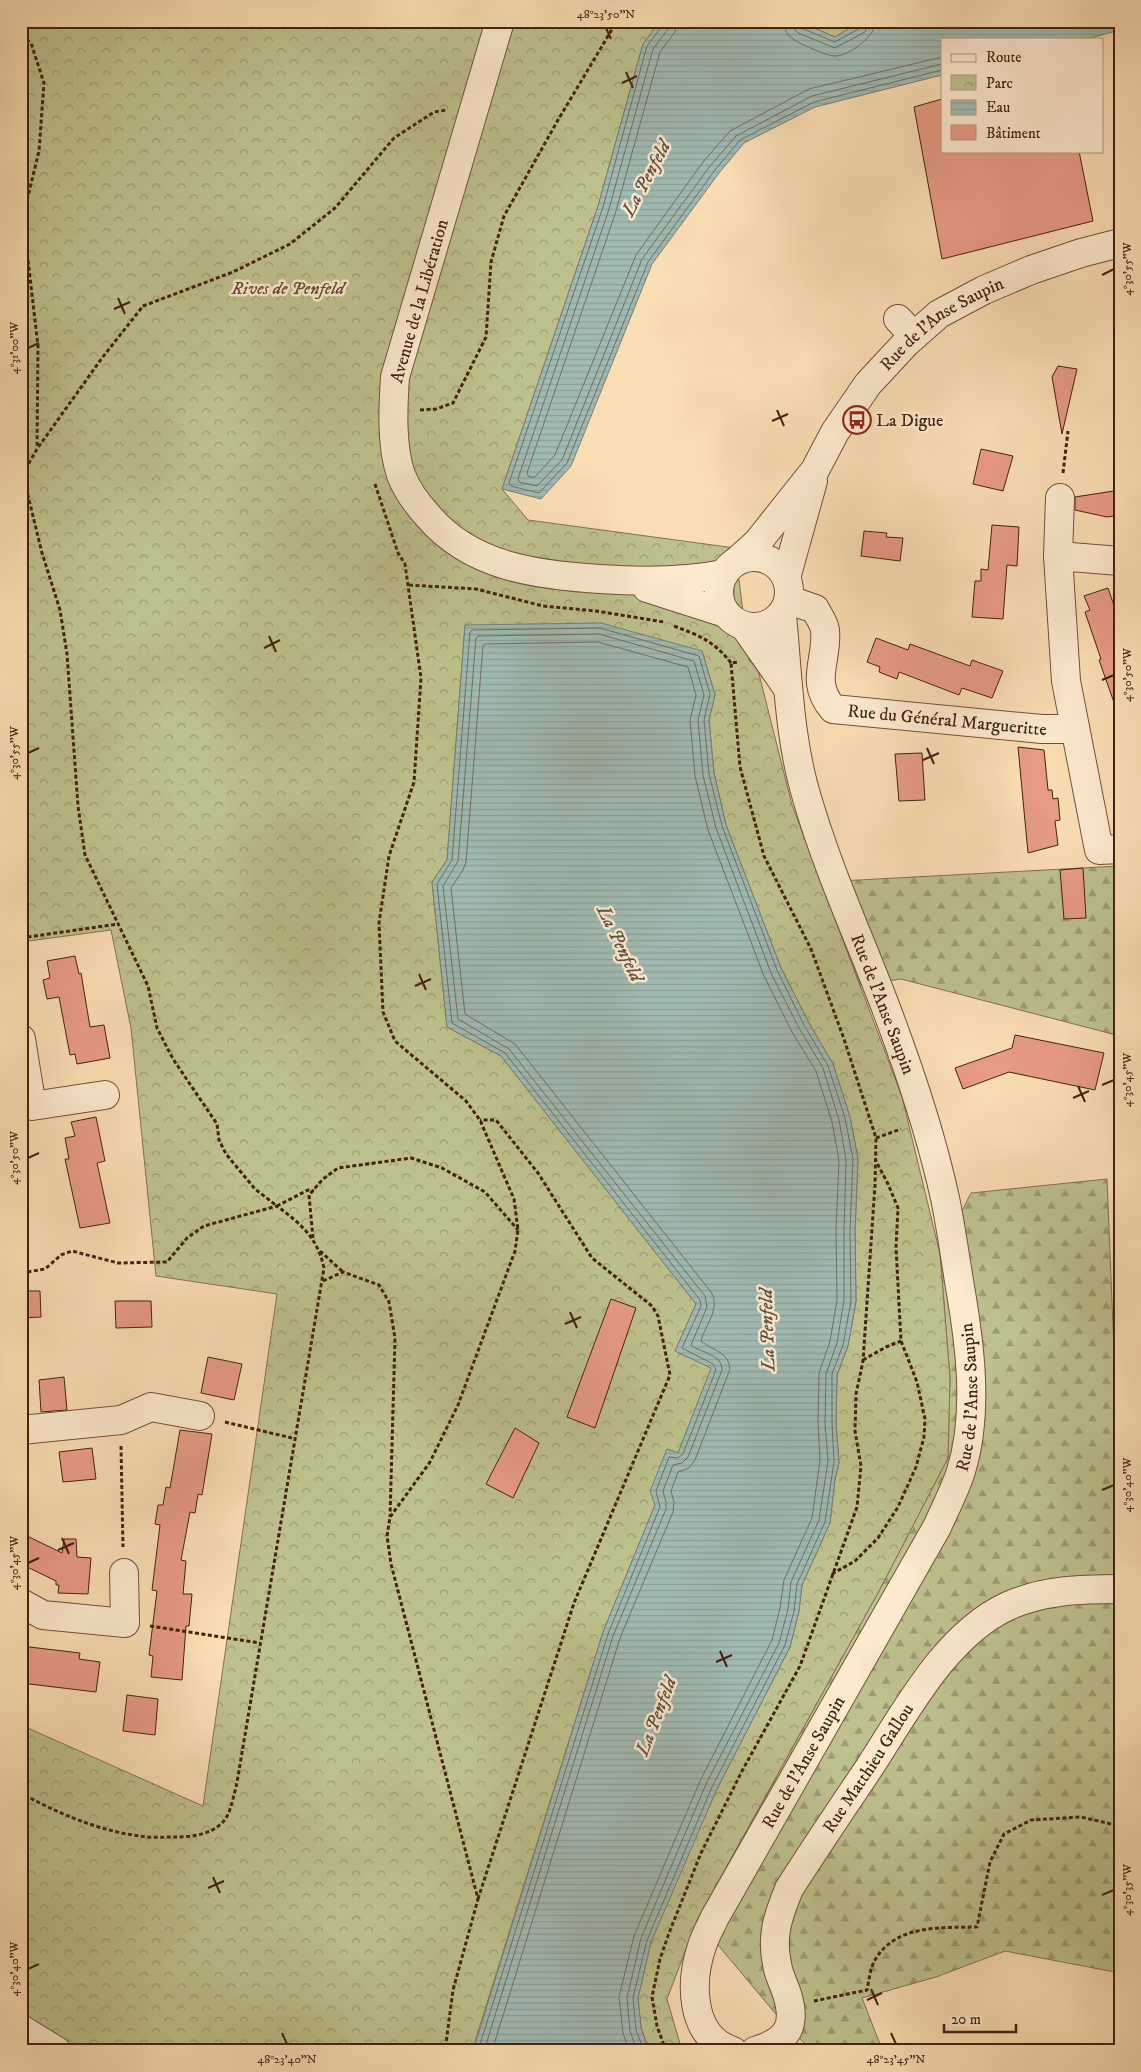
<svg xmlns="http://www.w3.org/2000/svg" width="1141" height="2072" font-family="'IM FELL DW Pica',serif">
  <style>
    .forest { fill: url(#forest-firs); stroke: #81714f }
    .park { fill: url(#park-crowns); stroke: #81714f }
    .water { fill: url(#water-rules); stroke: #7b7d72 }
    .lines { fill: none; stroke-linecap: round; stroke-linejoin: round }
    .shore { stroke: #726e62; stroke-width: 1 }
    .building { fill: #e89b85; stroke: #442111 }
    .minor-casing { stroke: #72503a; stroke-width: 30 }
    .path { stroke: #442111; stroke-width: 3; stroke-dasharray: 4 2.5; stroke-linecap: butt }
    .minor { stroke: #fce9ce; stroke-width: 28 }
    .ticks { fill: none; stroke: #442111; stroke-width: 2 }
    .labels { text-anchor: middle; stroke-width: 5; stroke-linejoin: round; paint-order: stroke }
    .park-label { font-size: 18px; font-style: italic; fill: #624930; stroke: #fce9ce }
    .street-label { font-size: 18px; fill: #442111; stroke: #fce9ce }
    .poi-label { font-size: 18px; fill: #442111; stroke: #fce9ce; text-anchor: start }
    .water-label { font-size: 19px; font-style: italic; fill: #604f42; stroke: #fce9ce }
    .neatline { fill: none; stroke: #442111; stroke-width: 2 }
    .ticks-label { font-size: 12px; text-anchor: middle; fill: #442111 }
  </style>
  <defs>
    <pattern id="forest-firs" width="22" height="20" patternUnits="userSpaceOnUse" patternTransform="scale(1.25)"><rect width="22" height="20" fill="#bec18d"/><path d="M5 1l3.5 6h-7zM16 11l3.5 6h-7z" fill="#9c9c72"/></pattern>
    <pattern id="park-crowns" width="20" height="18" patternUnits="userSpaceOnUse" patternTransform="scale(1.25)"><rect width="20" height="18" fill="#bec18d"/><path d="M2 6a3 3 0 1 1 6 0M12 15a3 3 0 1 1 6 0" fill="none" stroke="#9c9c72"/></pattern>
    <pattern id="water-rules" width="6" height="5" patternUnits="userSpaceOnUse" patternTransform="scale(1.25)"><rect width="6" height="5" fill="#a0bbb3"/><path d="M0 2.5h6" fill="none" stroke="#8ba099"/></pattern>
  </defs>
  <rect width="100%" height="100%" fill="#fbddb3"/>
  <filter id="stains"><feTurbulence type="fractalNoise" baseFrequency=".004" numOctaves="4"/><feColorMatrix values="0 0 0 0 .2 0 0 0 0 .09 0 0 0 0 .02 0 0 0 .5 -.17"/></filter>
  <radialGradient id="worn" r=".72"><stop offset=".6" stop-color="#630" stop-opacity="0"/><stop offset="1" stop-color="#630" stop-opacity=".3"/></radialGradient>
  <path class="forest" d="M1120 866V1036L901 979 860 985 821 882Z
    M1107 1179 1120 1497V1973L1005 1951 936 1977 862 1998 880 2044 834 2051H812L775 2013 697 1920 879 1591 948 1458 950 1378 940 1254 971 1193Z"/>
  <path class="park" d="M21 21H660L643 44 598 206 502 489 528 520 735 548 749 660 758 670 792 805 902 1097 940 1254 950 1378 948 1458 879 1591 697 1920 667 1999 681 2047 684 2051H649L641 2028 638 1998 651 1942 679 1872 717 1789 790 1647 799 1611 802 1585 830 1523 835 1479 839 1463 836 1423 837 1375 848 1346 856 1301 855 1231 858 1159 850 1117 833 1064 809 1023 781 968 726 825 714 773 709 720 715 695 702 651 465 625 447 860 432 882 447 1027 501 1056 696 1304 675 1351 712 1368 678 1453 667 1449 655 1505 603 1632 473 2048 466 2051H21V1725L203 1806 277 1294 156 1276 131 1028 111 930 21 942Z
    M798 21H861L835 37Z"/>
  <path class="water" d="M660 21H798L835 37 861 21H1120V30L1087 39H942V75L815 107 744 143 719 173 652 264 571 466 541 499 502 489 598 206 643 44Z
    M601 623 702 651 715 695 709 720 714 773 726 825 781 968 809 1023 833 1064 850 1117 858 1159 855 1231 856 1301 848 1346 837 1375 836 1423 839 1463 835 1479 830 1523 802 1585 799 1611 790 1647 717 1789 651 1942 638 1998 641 2028 649 2051H473L603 1632 655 1505 650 1491 667 1449 678 1453 711 1368 675 1351 696 1304 501 1056 447 1027 432 882 447 860 465 625Z"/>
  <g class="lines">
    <path class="shore" d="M663 21 662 26 647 46 603 207 509 483 511 486 539 493 567 463 648 262 715 170 740 140 814 102 942 70
      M670 21 668 29 653 49 609 209 518 479 519 482 537 486 562 460 642 259 710 166 736 136 812 96 942 64
      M677 21 675 32 660 52 616 211 527 473 529 477H535L555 455 636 255 703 162 730 131 809 89 942 57
      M784 21C784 27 785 31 789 36 795 42 826 56 835 56 849 56 876 36 876 21
      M792 21 793 28 798 33 835 48 865 32 869 21
      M798 21 801 28 835 42 860 28 863 21
      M478 2051 608 1634 660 1507 656 1491 669 1457 678 1458 683 1454 716 1370 713 1364 682 1348 701 1306 700 1300 505 1053 452 1023 437 884 452 860 470 632 472 630 600 628 699 656 710 694 704 720 709 774 722 826 777 970 804 1025 828 1066 845 1118 853 1159 850 1231 851 1301 843 1345 832 1374V1423L834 1462 825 1522 797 1584 794 1611 785 1645 712 1787 647 1940 633 1998 636 2030 644 2051
      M484 2051 613 1636 666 1509V1502L663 1491 673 1465 682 1463 688 1457 722 1370C722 1354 701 1353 691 1345L707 1307 705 1296 509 1049 458 1019 443 886 458 861 476 638 478 636 599 634 694 661 704 695 698 720 703 775 716 828 771 973 799 1028 823 1068 839 1120 846 1160 844 1230V1300L837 1343 826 1374 825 1423 828 1461 819 1520 791 1582 788 1609 779 1643 706 1784 641 1938 627 1998 630 2031 637 2051
      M492 2051 620 1638 673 1512 674 1502 671 1491 678 1472 689 1468 695 1460 730 1369C728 1351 713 1351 701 1341 705 1325 721 1309 711 1292L515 1044 465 1014 451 888 463 870 466 862 483 645 485 644 598 642 688 667 696 695 690 720 695 776 708 830 764 976 792 1032 816 1071 832 1122 839 1160 836 1230 837 1300 830 1341 819 1373 818 1423 820 1460 812 1518 784 1580 780 1608 772 1640 700 1781 634 1936 619 1997 623 2033 629 2051"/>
  </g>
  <path class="building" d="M942 99V151H1079L1093 221 942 259 914 107Z
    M1058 366 1077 369 1062 434 1052 377Z
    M981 449 1013 456 1003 491 973 484Z
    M1120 490V515L1107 517 1075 510V497Z
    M992 525 1019 527 1017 566 1007 565 1003 619 972 617 975 581H981V569L988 570Z
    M864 531 887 533 886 537 903 538 900 561 861 556Z
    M1108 588 1120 623V711H1117L1099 660 1101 659 1085 612 1090 610 1084 596Z
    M876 638 908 650 910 644 970 666 972 660 1003 671 992 698 962 688 959 695 899 672 897 679 879 672 880 667 867 662Z
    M1018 747 1044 750 1048 790H1052L1053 799 1058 798 1060 820 1055 821 1058 845 1028 853Z
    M922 753 925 800 899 801 895 754Z
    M1083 868 1086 918 1064 919 1060 870Z
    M75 956 79 974 81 973 90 1027 104 1025 110 1058 77 1064 75 1054 70 1055 59 997 47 999 43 980 50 978 47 961Z
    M1015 1035 1104 1053 1095 1090 1009 1072 963 1089 955 1068 1012 1048Z
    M96 1117 105 1161 97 1163 110 1223 80 1228 65 1159H69L65 1138 75 1136 71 1122Z
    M21 1291H40L41 1317 21 1318Z
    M611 1299 636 1308 595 1428 567 1417Z
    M115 1301H151L152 1327 116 1328Z
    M208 1357 242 1364 234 1400 201 1393Z
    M64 1377 67 1410 41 1412 39 1380Z
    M515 1428 539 1443 513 1498 486 1484Z
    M180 1430 212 1434 202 1495 198 1494 195 1513 190 1512 181 1560 186 1561 183 1594H192L189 1626H186L182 1680 151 1677 153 1656 149 1655 157 1591 152 1590 160 1525 155 1524 158 1505H163L166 1487 170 1488Z
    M92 1448 96 1479 63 1482 59 1452Z
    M21 1533 62 1553 64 1539H76L77 1557 91 1558 88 1594 58 1593 59 1585H56V1581L21 1564Z
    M21 1646 80 1653 79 1659 100 1662 96 1692 21 1683Z
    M127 1695 158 1699 155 1735 123 1731Z"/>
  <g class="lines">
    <defs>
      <g id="minor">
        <path d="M500 21 395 377C393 407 391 446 401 475 407 490 417 504 428 516 471 567 537 575 600 579 642 582 683 582 724 574"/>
        <path d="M898 319 914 336"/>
        <path d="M1058 556 1060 498"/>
        <circle cx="754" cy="592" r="35"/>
        <path id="s1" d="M737 561 757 543 815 470 835 432 868 384 906 343 939 314 984 290 1031 270 1081 253 1120 243"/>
        <path d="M1120 561 1058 556 1066 681 1099 850 1120 849"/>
        <path d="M786 578 813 481"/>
        <path d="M647 588 725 613"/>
        <path id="s2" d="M789 600 815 609C818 615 824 623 825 630 828 661 809 681 833 709L1042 729H1075"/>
        <path d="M745 627 786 686"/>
        <path d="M21 1039 29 1089 21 1091"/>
        <path d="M29 1089 32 1106 105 1095"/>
        <path d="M21 1430 121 1420 151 1407 200 1416"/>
        <path d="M21 1603 43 1615 125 1623 124 1573"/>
        <path d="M21 2029 57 2051"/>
        <path id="s3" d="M733 2051C689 2037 690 1981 702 1946 705 1936 711 1926 715 1917L937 1527C945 1509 955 1490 961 1471 979 1413 970 1345 960 1287 955 1257 951 1227 945 1198 933 1144 916 1090 897 1038 869 958 831 881 807 798 789 739 788 677 782 615"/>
        <path id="s4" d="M755 2051C788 2041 797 2026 787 1994 784 1984 778 1974 777 1964 771 1935 778 1916 789 1889 815 1848 842 1808 869 1768 905 1713 945 1635 1008 1606 1043 1590 1082 1589 1120 1589"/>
      </g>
    </defs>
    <use href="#minor" class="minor-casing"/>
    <path class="path" d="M21 36 31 43 44 83 39 151 23 217 38 346 37 448
      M420 410 436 409 453 403 486 337 491 262 504 216 558 120 617 21
      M1063 473 1068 431
      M22 475 37 449 102 358 143 306 233 272 290 244 335 208 394 138 434 112 447 110
      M23 475 42 553 60 610 67 654 78 806 85 855 148 986 157 1028 173 1059 217 1124 219 1140 226 1154 255 1189 277 1206 308 1190 314 1191
      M375 484 398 553 405 564 421 678 414 782 389 856 379 923 383 1012 395 1041 466 1101 480 1120 514 1199 518 1230 515 1251 458 1405 430 1462 390 1517 387 1536 391 1564 478 1899 453 1990 445 2051
      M409 585 476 589 543 606 596 611 664 622
      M674 626C700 636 714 641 731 663
      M21 938 118 924
      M876 1138 901 1129
      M313 1238 309 1195 323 1179 338 1168 411 1158 442 1168 485 1192 518 1230
      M320 1251 343 1272
      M21 1273 45 1269 61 1255 72 1251 118 1263 167 1262 187 1238 204 1226 277 1206C302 1225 317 1237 324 1268L236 1788C232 1800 231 1814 222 1823 210 1835 190 1837 175 1837 163 1837 151 1838 140 1836 99 1831 57 1813 21 1793
      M323 1281 343 1272 379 1285 389 1302 395 1338 390 1517
      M863 1360 886 1347 901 1341
      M225 1422 296 1439
      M121 1446 123 1547
      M832 1574 855 1561 878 1538 898 1507 916 1467 924 1437 925 1419 917 1382 901 1341 896 1247 898 1208 888 1184 876 1161
      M150 1626 260 1643
      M478 1899 574 1603 670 1375 658 1316 652 1306 592 1258 538 1173 496 1120H480
      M814 2001 867 1990C869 1981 870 1968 875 1960 896 1924 941 1928 977 1927L990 1862 1004 1834 1031 1820 1081 1817 1120 1826
      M666 2051 657 2026 652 1997 660 1959 669 1933 701 1853 742 1771 800 1666 857 1507 861 1466 855 1431 856 1394 863 1361 875 1185 876 1138 844 1039 811 949 764 856 740 767 731 663 739 662"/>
    <use href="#minor" class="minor"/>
  </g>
  <path class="ticks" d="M606 28 611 39M626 72 633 88M622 83 637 76M1102 275 1114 269M118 298 125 314M114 309 130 302M28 348 39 343M777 410 784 426M772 421 788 414M269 636 276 652M264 648 280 640M1102 680 1114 675M927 748 934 764M28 753 39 748M923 760 939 753M419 974 426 990M415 986 431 979M1102 1085 1114 1080M1078 1086 1085 1102M1073 1098 1089 1091M28 1158 39 1153M570 1312 577 1328M565 1324 581 1317M1102 1490 1114 1485M62 1538 69 1554M58 1550 74 1543M28 1563 39 1558M720 1651 727 1667M716 1662 732 1655M213 1877 220 1893M208 1888 224 1881M1102 1895 1114 1890M28 1969 39 1964M871 1989 878 2005M867 2000 882 1993M282 2033 287 2044M891 2033 896 2044"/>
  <defs>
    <symbol id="bus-ring" viewBox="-11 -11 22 22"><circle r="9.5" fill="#fce9ce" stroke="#8f2418" stroke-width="1.5"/><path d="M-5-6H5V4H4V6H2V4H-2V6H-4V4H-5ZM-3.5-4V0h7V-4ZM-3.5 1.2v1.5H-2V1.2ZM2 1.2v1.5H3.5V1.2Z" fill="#8f2418"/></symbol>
  </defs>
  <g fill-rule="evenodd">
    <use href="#bus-ring" x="841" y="404" width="32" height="32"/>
  </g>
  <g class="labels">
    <g class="park-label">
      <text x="288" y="294">Rives de Penfeld</text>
    </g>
    <g class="street-label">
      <text transform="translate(419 301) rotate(-74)" y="6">Avenue de la Libération</text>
      <text dy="6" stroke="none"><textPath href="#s1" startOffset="318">Rue de l'Anse Saupin</textPath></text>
      <text dy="6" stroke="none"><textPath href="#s2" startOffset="248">Rue du Général Margueritte</textPath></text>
      <text transform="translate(883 1004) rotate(69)" y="6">Rue de l'Anse Saupin</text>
      <text dy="6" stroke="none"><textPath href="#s3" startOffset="738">Rue de l'Anse Saupin</textPath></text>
      <text dy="6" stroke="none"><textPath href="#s3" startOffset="332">Rue de l'Anse Saupin</textPath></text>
      <text dy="6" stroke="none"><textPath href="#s4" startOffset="330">Rue Matthieu Gallou</textPath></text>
    </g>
    <g class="poi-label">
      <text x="876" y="426">La Digue</text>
    </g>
    <g class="water-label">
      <text transform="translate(645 178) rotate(-62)" y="7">La Penfeld</text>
      <text transform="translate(621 943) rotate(64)" y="7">La Penfeld</text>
      <text transform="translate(766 1330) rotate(-92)" y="7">La Penfeld</text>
      <text transform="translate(655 1716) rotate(-69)" y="7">La Penfeld</text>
    </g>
  </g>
  <rect width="1141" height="2072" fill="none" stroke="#fbddb3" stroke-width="55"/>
  <rect x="941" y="38" width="162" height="115" fill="#fce9ce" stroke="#b29982"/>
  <rect x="951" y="54" width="25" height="8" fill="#fce9ce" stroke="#b29982"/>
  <text x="986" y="62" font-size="15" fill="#442111">Route</text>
  <rect x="951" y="75" width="25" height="15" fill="url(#park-crowns)" stroke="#b29982"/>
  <text x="986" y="88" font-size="15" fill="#442111">Parc</text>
  <rect x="951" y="100" width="25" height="15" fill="url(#water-rules)" stroke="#b29982"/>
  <text x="986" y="112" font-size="15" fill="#442111">Eau</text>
  <rect x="951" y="125" width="25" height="15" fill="#e89b85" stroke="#b29982"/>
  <text x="986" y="138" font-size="15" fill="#442111">Bâtiment</text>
  <path d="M944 2024v8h72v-8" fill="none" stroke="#442111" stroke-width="2.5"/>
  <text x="951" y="2024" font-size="15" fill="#442111" stroke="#fce9ce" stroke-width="4" paint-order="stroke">20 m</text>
  <rect x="28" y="28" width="1086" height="2016" class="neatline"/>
  <g class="ticks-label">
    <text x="606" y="18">48°23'50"N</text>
    <text transform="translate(1127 269) rotate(-90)" y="4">4°30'55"W</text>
    <text transform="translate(14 348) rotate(-90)" y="4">4°31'00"W</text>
    <text transform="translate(1127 675) rotate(-90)" y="4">4°30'50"W</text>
    <text transform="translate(14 753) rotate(-90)" y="4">4°30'55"W</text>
    <text transform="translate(1127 1080) rotate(-90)" y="4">4°30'45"W</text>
    <text transform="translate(14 1158) rotate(-90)" y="4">4°30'50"W</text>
    <text transform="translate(1127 1485) rotate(-90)" y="4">4°30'40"W</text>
    <text transform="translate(14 1563) rotate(-90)" y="4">4°30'45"W</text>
    <text transform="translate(1127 1890) rotate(-90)" y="4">4°30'35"W</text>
    <text transform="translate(14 1969) rotate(-90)" y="4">4°30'40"W</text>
    <text x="287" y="2063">48°23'40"N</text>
    <text x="896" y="2063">48°23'45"N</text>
  </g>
  <rect width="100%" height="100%" filter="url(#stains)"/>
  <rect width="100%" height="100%" fill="url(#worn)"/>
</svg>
